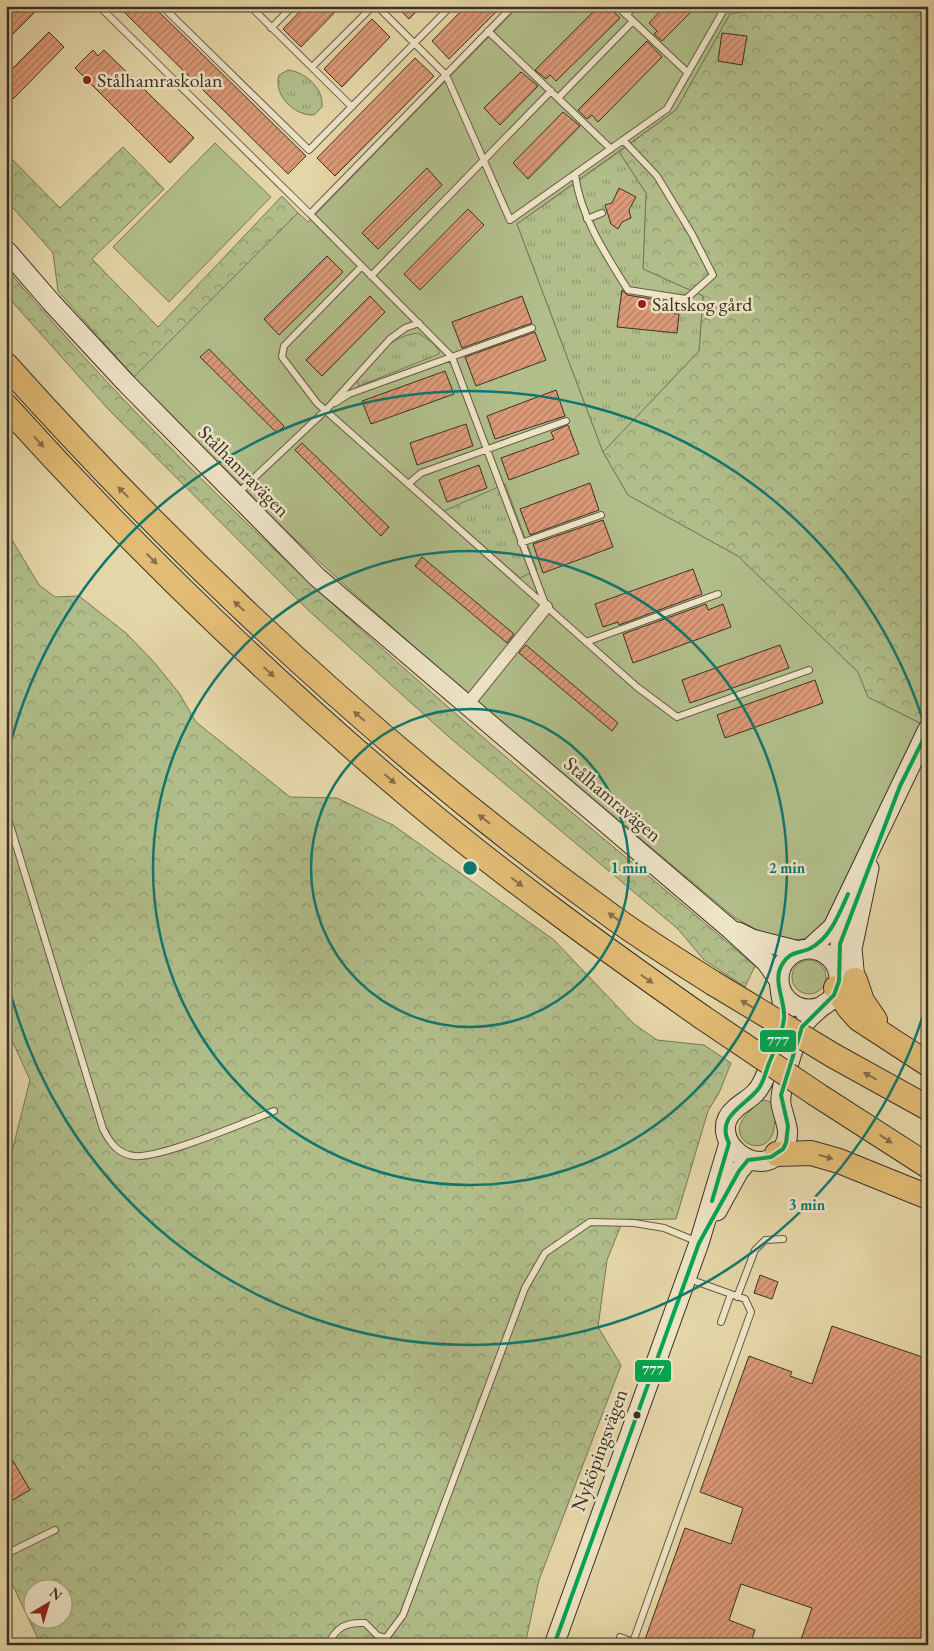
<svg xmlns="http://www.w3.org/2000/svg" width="934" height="1651" font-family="'EB Garamond',serif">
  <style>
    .grass { fill: #b1be8a; stroke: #767858 }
    .forest { fill: url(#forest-crowns); stroke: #767858; fill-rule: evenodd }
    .park { fill: url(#park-tufts); stroke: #767858 }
    .building { fill: url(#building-hatch); stroke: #3b3125 }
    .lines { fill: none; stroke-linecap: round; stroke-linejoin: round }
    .service-casing { stroke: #665a46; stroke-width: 8 }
    .minor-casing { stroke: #665a46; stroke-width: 14 }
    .secondary-casing { stroke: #3b3125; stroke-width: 21 }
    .motorway-casing { stroke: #3b3125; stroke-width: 26 }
    .service { stroke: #eee4c6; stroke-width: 6 }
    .minor { stroke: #eee4c6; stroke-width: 12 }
    .secondary { stroke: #eee4c6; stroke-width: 19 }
    .motorway { stroke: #e2bb74; stroke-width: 24 }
    .motorway-bridge-casing { stroke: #3b3125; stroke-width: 26; stroke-linecap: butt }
    .motorway-bridge { stroke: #e2bb74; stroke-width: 24 }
    .bus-1-casing { stroke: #eee4c6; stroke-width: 8 }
    .bus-1 { stroke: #00a651; stroke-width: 4 }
    .oneway { fill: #866f49 }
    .ring { fill: none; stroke: #0f766e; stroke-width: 2.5 }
    .poi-dot { fill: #8f2418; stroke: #eee4c6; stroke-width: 2 }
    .bus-dot { fill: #3b3125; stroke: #eee4c6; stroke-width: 2 }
    .labels { text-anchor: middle; stroke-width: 5; stroke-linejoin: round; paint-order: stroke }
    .poi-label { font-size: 20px; fill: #3b3125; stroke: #eee4c6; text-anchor: start }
    .street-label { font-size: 20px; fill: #3b3125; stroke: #eee4c6 }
    .centre { fill: #0f766e; stroke: #eee4c6; stroke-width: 2.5 }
    .ring-label { font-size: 15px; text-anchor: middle; font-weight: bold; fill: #0f766e; stroke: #eee4c6; stroke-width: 5; stroke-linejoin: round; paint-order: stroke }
    .line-badge { stroke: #eee4c6; stroke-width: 2 }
    .badge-label { font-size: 14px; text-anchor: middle; font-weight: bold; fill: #fff }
  </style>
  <defs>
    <pattern id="forest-crowns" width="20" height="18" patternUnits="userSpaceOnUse" patternTransform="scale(1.25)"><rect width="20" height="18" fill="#b1be8a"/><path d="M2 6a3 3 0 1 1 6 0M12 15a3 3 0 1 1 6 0" fill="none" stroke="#919b71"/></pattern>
    <pattern id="park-tufts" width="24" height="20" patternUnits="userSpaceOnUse" patternTransform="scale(1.25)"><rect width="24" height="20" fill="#b1be8a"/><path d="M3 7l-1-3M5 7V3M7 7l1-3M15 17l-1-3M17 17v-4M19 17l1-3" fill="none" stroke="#919b71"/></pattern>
    <pattern id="building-hatch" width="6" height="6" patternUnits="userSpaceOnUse" patternTransform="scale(1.25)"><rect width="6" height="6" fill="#dc9a78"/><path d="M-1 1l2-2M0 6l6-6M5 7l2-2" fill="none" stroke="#b47e62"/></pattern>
  </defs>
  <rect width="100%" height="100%" fill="#e5d6a7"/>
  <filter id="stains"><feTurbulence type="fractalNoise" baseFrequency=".004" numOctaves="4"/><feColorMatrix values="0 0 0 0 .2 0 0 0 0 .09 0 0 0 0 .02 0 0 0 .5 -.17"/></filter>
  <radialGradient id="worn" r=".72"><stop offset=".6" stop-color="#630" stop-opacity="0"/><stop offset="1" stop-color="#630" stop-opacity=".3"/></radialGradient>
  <path class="grass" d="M519 6H723L730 14 676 110 517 224 603 452 628 495 738 556 858 672 868 697 924 725 856 856 828 924 810 938 794 940 772 938 735 918C575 783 411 651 259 505 216 463 176 419 134 377L298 213 308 222Z
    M215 143 271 197 169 302 113 247Z
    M792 977a17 17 0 1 1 34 0a17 17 0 1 1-34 0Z
    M764 1100 771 1102C778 1109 775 1119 774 1128 769 1163 719 1140 749 1112 754 1107 757 1102 764 1100Z"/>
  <path class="forest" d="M780 6H928V714L924 725 868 697 858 672 738 556 628 495 603 452 699 351 703 296 643 269 646 193 619 152 676 110 730 14Z
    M123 147 164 189 92 259 158 327 282 196 298 213 134 377 58 291 53 253 6 200V153L60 208Z
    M6 268C142 430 297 575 456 714 554 800 657 881 755 966L745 987 703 959 678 929 449 737 306 608 109 410 6 295Z
    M6 530 39 585 55 597 79 596 126 633 153 661 179 693 196 722 290 797 337 798 393 825 554 940 634 1024 657 1040 704 1045 731 1063 719 1093 708 1111 676 1219 623 1220 607 1260 598 1327 621 1365 539 1580 525 1645H41L6 1571V1175L30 1080 6 1027ZM32 1588H62V1618H32Z"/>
  <path class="park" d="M288 70C305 72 324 88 322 107L314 115C294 116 273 95 279 75Z
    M619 152 646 193 643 269 703 296 699 351 603 452 517 224Z
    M418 333 433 343 439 351V354L359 386 357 379C377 357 387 337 418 333Z
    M505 484 537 570 520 578 444 511Z"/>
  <path class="building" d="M6 6H31L36 11 6 41Z
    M118 6H153L306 156 288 174Z
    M305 6H341L301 47 283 29Z
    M396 6H422L409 19Z
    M466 6H502L449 59 432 41Z
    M599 6H608L620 18 556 81 550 75 546 79 535 70Z
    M665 6H697L662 41 654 34 657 31 649 23Z
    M372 19 390 37 342 87 324 69Z
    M49 32 64 47 13 99 6 92V75Z
    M722 33 747 36 742 65 718 61Z
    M647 41 662 57 598 122 592 115 587 119 578 110Z
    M93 50 98 56 104 50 194 138 170 163 75 68Z
    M415 58 434 76 335 176 317 158Z
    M521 72 538 86 500 125 484 108Z
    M563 112 580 126 528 179 513 163Z
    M427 168 442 185 378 249 362 233Z
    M619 188 636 197 629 210 631 218 622 222 618 229 611 224 605 205 612 203Z
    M468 209 484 225 420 290 404 274Z
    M327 256 343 272 279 335 264 319Z
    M622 290 627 295 664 301 663 312 679 314 677 333 617 327Z
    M370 296 385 312 322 376 306 360Z
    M522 296 532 323 462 348 452 322Z
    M535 332 546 360 476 386 465 357Z
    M209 349 284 426 277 433 200 357Z
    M445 371 454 394 371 424 362 401Z
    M556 390 565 416 495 439 487 416Z
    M466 424 473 446 417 465 410 443Z
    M568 425 579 454 509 480 501 458 554 439 551 432Z
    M302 443 389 527 381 536 295 450Z
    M479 465 487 488 447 502 439 480Z
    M590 483 599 510 530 535 520 509Z
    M603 520 613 547 543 573 533 544Z
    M422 557 514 634 507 643 415 566Z
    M693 569 702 594 619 625 618 622 603 627 595 604Z
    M706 604 708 610 723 604 731 627 633 663 623 634Z
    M526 645 618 723 612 731 519 653Z
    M780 645 789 668 690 703 682 680Z
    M815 680 823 703 725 738 717 715Z
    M760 1275 778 1282 772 1299 754 1293Z
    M832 1326 928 1359V1645H799L812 1608 741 1584 729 1620 755 1630 750 1645H643L685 1528 731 1544 743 1508 700 1492 749 1356 792 1372 790 1376 812 1384Z
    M6 1449 30 1490 6 1504Z"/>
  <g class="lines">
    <defs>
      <path id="service" d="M99 6 310 214 513 6
        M162 6 309 150 451 6
        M250 6 352 107
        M377 6 446 75 510 220 667 109 726 6
        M617 6 688 73
        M626 15 635 6
        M271 28 293 6
        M488 31 611 149
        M312 67 373 6
        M558 98 633 21
        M575 174C580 216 606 255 628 290L686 299 713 275 692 234 657 176 623 140
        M310 214 452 357 546 606
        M587 219 602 213
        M361 267 284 346 282 357 317 403 637 687 677 717 809 670
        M371 276 551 91
        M335 403 349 394 532 328
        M408 484 421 473 566 421
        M237 494 326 410 390 339 405 328 419 323
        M521 543 601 515
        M586 642 718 594
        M6 812 103 1129C110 1143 118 1154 134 1156 159 1159 246 1122 274 1111
        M737 1297 755 1250 765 1240 783 1239
        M721 1322 731 1294
        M6 1554 55 1530
        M620 1637 633 1642 751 1312 745 1299 689 1279
        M328 1645C336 1627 346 1622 365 1623L378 1636 386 1638
        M386 1645V1638L403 1615 525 1288 545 1253 590 1222 634 1223 664 1228 698 1242"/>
      <path id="minor" d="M467 705 546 607"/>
      <path id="secondary" d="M6 250 51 302 126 383 317 577 729 928 766 962 778 979
        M738 932 752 939 799 951
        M809 949 833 927 928 729
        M779 979a30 30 0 1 1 60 0a30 30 0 1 1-60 0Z
        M838 970 840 944 852 911
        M855 980 852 949 869 868
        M780 988C781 997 784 1008 784 1018 784 1031 765 1083 756 1092 750 1099 741 1103 735 1109 703 1137 759 1185 783 1148 793 1132 784 1121 781 1104 779 1090 795 1041 802 1027 807 1018 818 1010 826 1003
        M717 1211 739 1171 748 1160
        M554 1645 699 1243 729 1143"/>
      <path id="motorway" d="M6 365C190 570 391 757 614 918 646 941 680 962 713 983
        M6 406C133 547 270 679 415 801 507 878 604 948 702 1017
        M855 980 862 1001 875 1020
        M836 988 849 1008 859 1019 928 1064
        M834 1056 928 1108
        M816 1094 928 1166
        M777 1154 811 1153 839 1161 928 1197"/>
    </defs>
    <use href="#service" class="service-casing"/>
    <use href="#minor" class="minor-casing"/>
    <use href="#secondary" class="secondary-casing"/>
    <use href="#motorway" class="motorway-casing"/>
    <use href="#service" class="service"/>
    <use href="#minor" class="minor"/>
    <use href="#secondary" class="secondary"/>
    <use href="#motorway" class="motorway"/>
    <defs>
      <path id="motorway-bridge" d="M713 983 834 1056
        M702 1017 816 1094"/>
    </defs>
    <use href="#motorway-bridge" class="motorway-bridge-casing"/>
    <use href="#motorway-bridge" class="motorway-bridge"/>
    <defs>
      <path id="bus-1" d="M712 1201 729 1143C715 1116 746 1106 759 1088 764 1081 766 1071 769 1063 775 1050 782 1033 784 1019 786 1001 771 980 783 963 791 951 797 954 809 949 830 939 839 914 848 894
        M554 1645 699 1243 739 1171 748 1160 771 1157 783 1149 786 1143 788 1126 781 1095 802 1027 834 995 839 981 840 944 900 786 928 730"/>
    </defs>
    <use href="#bus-1" class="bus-1-casing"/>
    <use href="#bus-1" class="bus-1"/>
  </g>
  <defs><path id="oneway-solid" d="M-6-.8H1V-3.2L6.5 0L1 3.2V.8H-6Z" transform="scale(1.25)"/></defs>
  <g class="oneway">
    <use href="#oneway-solid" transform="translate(39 442) rotate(48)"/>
    <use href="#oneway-solid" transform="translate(123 492) rotate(-135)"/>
    <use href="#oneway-solid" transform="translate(152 559) rotate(45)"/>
    <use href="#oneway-solid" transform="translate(239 606) rotate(-137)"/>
    <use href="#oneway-solid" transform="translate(269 672) rotate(43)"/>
    <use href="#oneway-solid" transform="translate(359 716) rotate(-139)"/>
    <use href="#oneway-solid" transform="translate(390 779) rotate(41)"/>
    <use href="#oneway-solid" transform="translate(484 819) rotate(-142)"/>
    <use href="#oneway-solid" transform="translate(517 882) rotate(37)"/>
    <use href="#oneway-solid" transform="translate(614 917) rotate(-144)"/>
    <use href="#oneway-solid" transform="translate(647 979) rotate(35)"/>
    <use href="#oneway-solid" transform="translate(747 1004) rotate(-149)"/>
    <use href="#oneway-solid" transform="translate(870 1076) rotate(-151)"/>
    <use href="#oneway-solid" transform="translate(886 1139) rotate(33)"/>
    <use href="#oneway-solid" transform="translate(826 1157) rotate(15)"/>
  </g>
  <g class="ring">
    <circle cx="470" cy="868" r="159"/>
    <circle cx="470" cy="868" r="317"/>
    <path d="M928 999A476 476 0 0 1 7 979M7 757A476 476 0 0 1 928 737"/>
  </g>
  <g class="poi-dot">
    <circle cx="87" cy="80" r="5"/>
    <circle cx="642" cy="304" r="5"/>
  </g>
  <circle class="bus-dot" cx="637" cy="1415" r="4.5"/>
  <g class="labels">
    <g class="poi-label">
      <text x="97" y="87">Stålhamraskolan</text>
      <text x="652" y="311">Saltskog gård</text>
    </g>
    <g class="street-label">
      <text transform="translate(244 471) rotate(45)" y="7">Stålhamravägen</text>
      <text transform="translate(613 799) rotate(40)" y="7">Stålhamravägen</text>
      <text transform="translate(599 1450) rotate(-70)" y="7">Nyköpingsvägen</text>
    </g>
  </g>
  <circle cx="470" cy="868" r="8" class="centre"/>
  <g class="ring-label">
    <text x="629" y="873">1 min</text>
    <text x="787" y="873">2 min</text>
    <text x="807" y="1210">3 min</text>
  </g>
  <g class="line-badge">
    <rect x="759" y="1029" width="38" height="24" rx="5" fill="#00a651"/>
    <rect x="634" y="1359" width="38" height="24" rx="5" fill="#00a651"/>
  </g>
  <g class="badge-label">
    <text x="778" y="1046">777</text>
    <text x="653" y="1375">777</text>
  </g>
  <rect width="934" height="1651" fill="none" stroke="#e5d6a7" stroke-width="25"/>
  <rect x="8" y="8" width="919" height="1636" fill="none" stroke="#3b3125" stroke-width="2.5"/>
  <rect x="12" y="12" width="909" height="1626" fill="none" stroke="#3b3125"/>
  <g transform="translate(48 1604) rotate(38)"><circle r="24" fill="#eee4c6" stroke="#a69c86"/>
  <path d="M0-4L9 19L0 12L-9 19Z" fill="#8f2418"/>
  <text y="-8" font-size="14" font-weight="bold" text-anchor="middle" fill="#3b3125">N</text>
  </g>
  <rect width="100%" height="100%" filter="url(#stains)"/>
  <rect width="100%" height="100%" fill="url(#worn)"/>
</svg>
